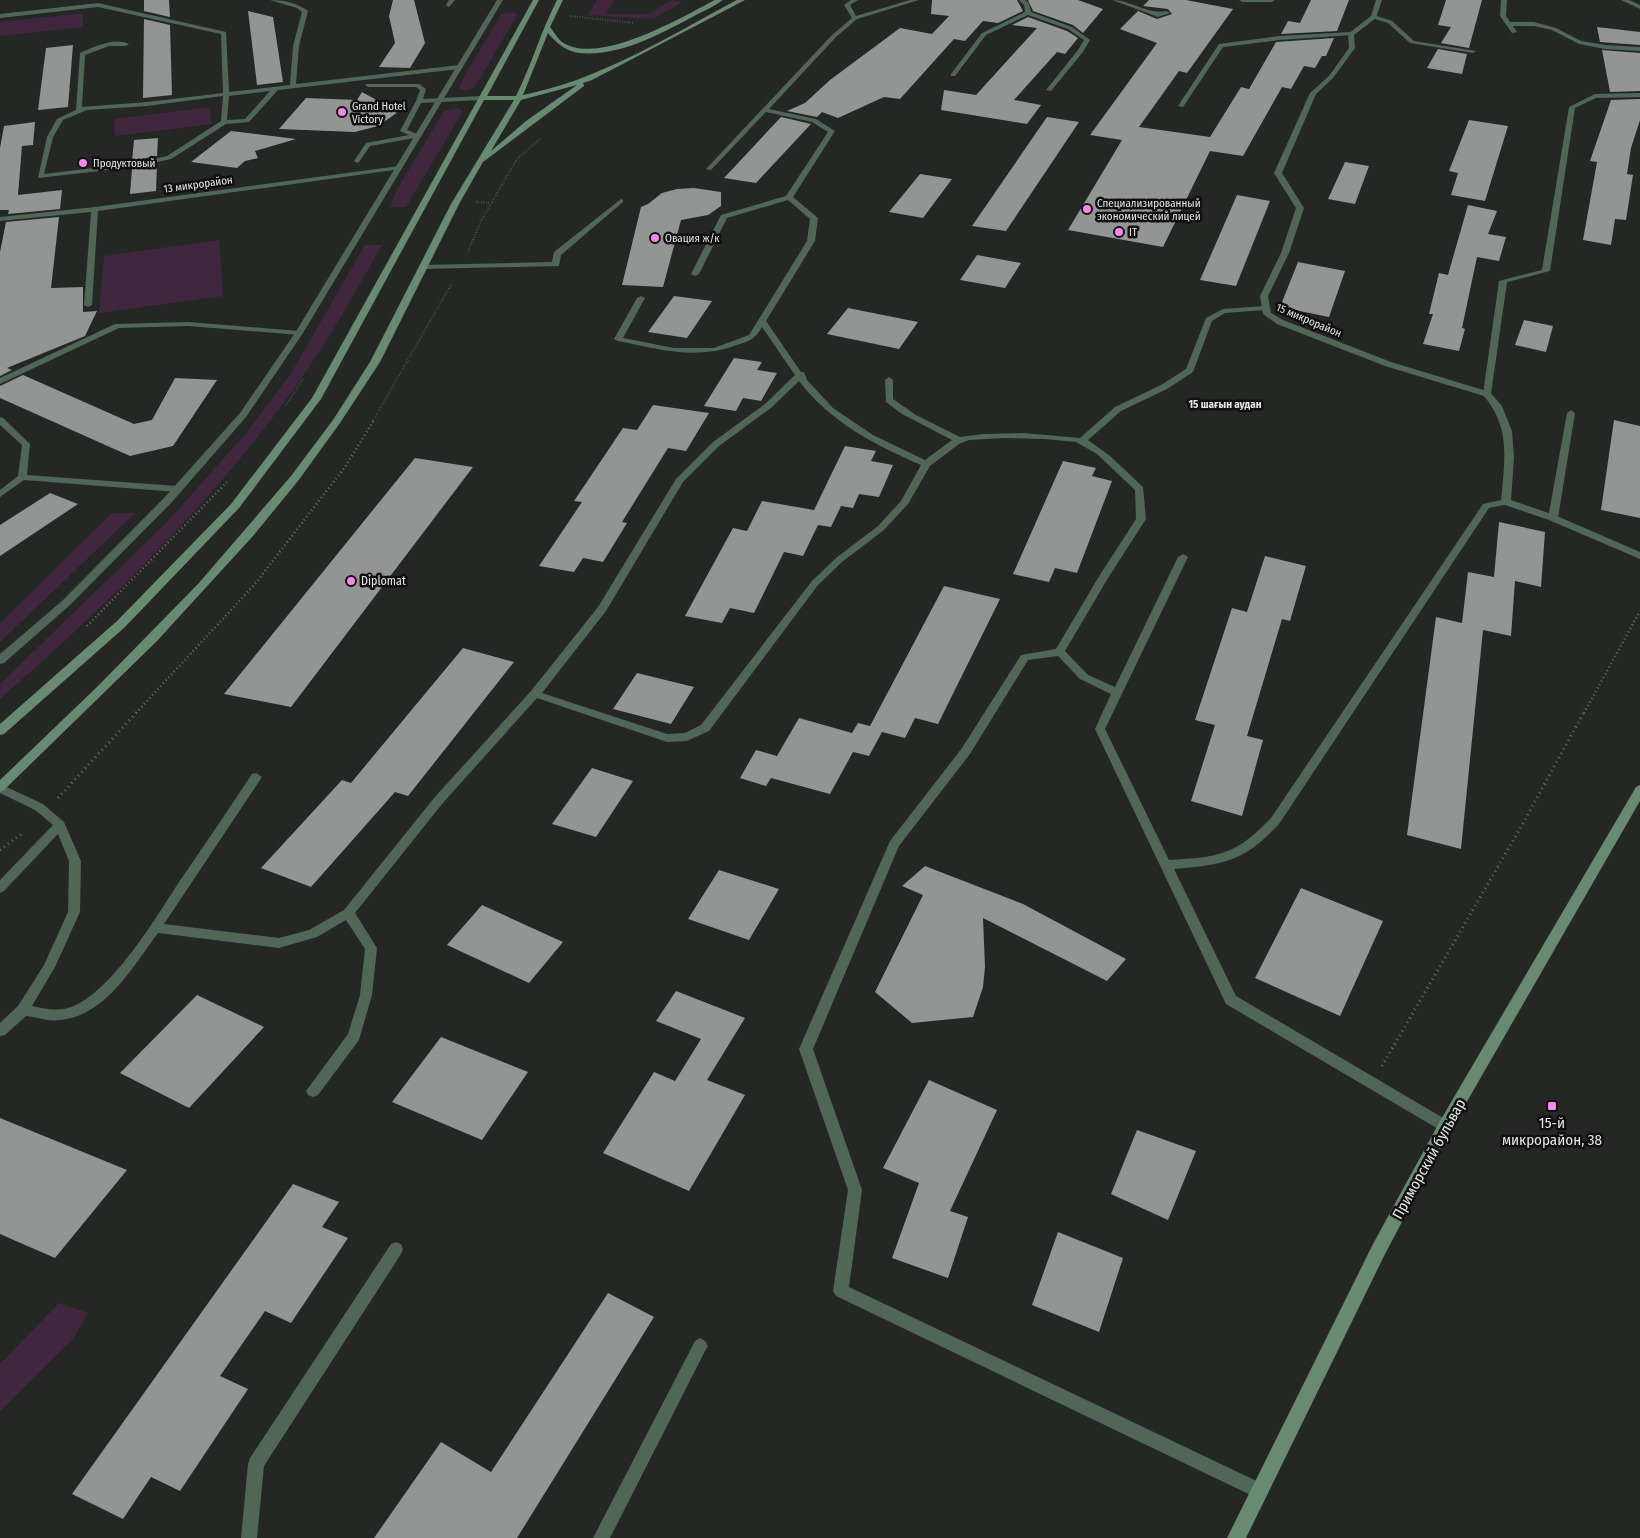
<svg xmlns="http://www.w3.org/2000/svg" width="1640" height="1538" font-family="'Fira Sans Condensed',sans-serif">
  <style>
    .green { fill: #41273e }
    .building { fill: #929593 }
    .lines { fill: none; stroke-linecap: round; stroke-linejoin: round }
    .path-far2 { stroke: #6a6c6a; stroke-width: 2; stroke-dasharray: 0.5 2; stroke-linecap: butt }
    .path-far1 { stroke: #6a6c6a; stroke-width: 2.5; stroke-dasharray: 1 3; stroke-linecap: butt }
    .path { stroke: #6a6c6a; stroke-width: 3; stroke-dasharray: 1 4; stroke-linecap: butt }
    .lane { fill: #506656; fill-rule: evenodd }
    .street { fill: #506656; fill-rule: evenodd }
    .secondary { fill: #678a70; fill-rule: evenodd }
    .poi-dot { fill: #f788eb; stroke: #0f100f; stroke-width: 2 }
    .labels { text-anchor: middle; stroke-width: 5; stroke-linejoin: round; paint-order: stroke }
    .far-poi-label { font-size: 11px; fill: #e5e7e5; stroke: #0f100f; text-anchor: start }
    .far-street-label { font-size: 11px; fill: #e5e7e5; stroke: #0f100f }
    .far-neighbourhood-label { font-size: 11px; font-weight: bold; fill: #e5e7e5; stroke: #0f100f }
    .poi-label { font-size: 12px; fill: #e5e7e5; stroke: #0f100f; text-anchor: start }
    .near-poi-label { font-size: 15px; fill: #e5e7e5; stroke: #0f100f }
    .near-street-label { font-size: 15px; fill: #e5e7e5; stroke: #0f100f }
  </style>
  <rect width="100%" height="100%" fill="#252725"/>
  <path class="green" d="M597 0H614L606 14H648L672 0 683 2 653 19 588 15Z
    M513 12 518 14 474 88 467 90 459 89 464 76 501 14Z
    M83 13V27L0 36V22Z
    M209 107 212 124 115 136 114 119Z
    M458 108 463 111 406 207H390L396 191 444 111Z
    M219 240 223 296 99 313 104 256Z
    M365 245H382C362 280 343 315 321 349 235 482 118 595 0 699V684L167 522 243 437 290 375Z
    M112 513H135L0 642V623Z
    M59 1303 88 1313 73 1339 0 1411V1364Z"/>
  <path class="building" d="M144 0H169L170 17 144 11Z
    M393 0H414L425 43 410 68 379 67 395 43 389 16Z
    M932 0H1017L1023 11 998 23 983 21 965 41 954 39 900 99 884 97 838 118 822 112 817 117 787 111 805 103 830 80 900 28 932 34 949 16 931 14Z
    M1028 0H1078L1103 9 1083 33 1073 25 1033 11Z
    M1149 0H1186L1233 9 1187 73 1179 71 1139 127 1210 137 1241 87 1249 89 1276 42 1334 38 1326 56H1322L1315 68 1304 66 1291 89 1282 87 1243 156 1210 151 1163 247 1068 230 1122 140 1090 135 1157 43 1120 29 1138 11 1157 19 1172 14 1168 9 1143 6Z
    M1311 0H1349L1337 31 1281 34 1288 21 1300 23Z
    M1446 0H1482L1469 48 1441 43 1451 27 1438 25Z
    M248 11 273 17 283 82 257 85Z
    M1028 17 1067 31 1078 38 1065 54 1057 52 1014 100 1041 105 1027 124 941 110 944 90 976 95 1037 28 1012 25Z
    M144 19 170 25 172 95 143 98Z
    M1597 27 1640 32V45L1600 42Z
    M73 45 68 107 38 110 46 48Z
    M1438 49 1467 54 1462 74 1427 68Z
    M1602 50 1640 53V91L1610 92Z
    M362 92 398 112 378 126 355 132 279 129 306 98 357 100Z
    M1640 99V120L1631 148 1627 174 1633 175 1626 220 1615 219 1611 245 1583 240 1597 162 1590 161 1611 100Z
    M781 117 811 124 756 183 724 178Z
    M1047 117 1079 122 1006 231 972 226Z
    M1469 120 1508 126 1485 201 1451 195 1458 173 1449 171Z
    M35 122 33 145 22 146 18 195 62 190 60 209 8 214 9 210H0V148L4 126Z
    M231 131 296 139 255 151 258 158 245 161 237 168 191 162Z
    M158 138 157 156 132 161 134 140Z
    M1345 162 1369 166 1355 204 1328 199Z
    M157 164 156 191 130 194 132 169Z
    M920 174 952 179 923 218 889 212Z
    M694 188 721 192V206L708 215 681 220 663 287 622 285 641 207 648 204 662 193 677 189Z
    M1237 195 1270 201 1236 286 1200 280Z
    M1468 205 1497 211 1488 234 1506 237 1499 261 1477 257 1462 328 1465 329 1459 351 1423 344 1433 314H1429L1439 273 1448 275Z
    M59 217 51 288 83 287V312L97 311 85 336 7 368 12 370 0 376V252L6 222Z
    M977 255 1021 263 1005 288 960 280Z
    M1298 262 1345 271 1329 317 1280 307Z
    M674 296 712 301 687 338 648 332Z
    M848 308 918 322 899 349 827 334Z
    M1524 320 1553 326 1546 352 1515 345Z
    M734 358 762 362 757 370 777 373 761 401 743 398 736 411 704 406Z
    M23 375 134 424 152 420 175 378 217 380 173 446 130 456 0 398V386Z
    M653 405 709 413 686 451 668 448 622 522 627 523 603 562 583 558 574 572 539 566 582 502 574 501 623 428 637 430Z
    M1614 420 1640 426V518L1601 510Z
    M845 446 876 451 871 461 893 465 879 497 859 494 853 508 841 506 831 527 818 525 803 556 784 552 754 613 730 608 722 623 685 616 733 528 747 531 762 501 814 510Z
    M415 458 473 467 291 707 224 694Z
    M1063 461 1096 468 1092 476 1112 481 1077 573 1055 568 1049 582 1013 574Z
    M50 493 78 504 0 556V525Z
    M1499 522 1545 532 1541 587 1515 581 1511 636 1483 630 1461 849 1407 835 1436 617 1462 623 1468 572 1494 577Z
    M1265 556 1306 566 1290 621 1282 619 1247 736 1263 740 1242 816 1191 801 1215 725 1195 720 1232 608 1247 612Z
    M944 586 1000 599 938 724 915 718 905 738 882 732 869 756 853 752 830 794 771 778 766 786 740 778 756 750 777 756 799 718 852 733 858 723 870 726Z
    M463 648 514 662 408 796 395 792 311 887 261 868 342 780 351 783Z
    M637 673 694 687 671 724 613 709Z
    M592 768 633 781 596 837 552 824Z
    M925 866 1023 904 1126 959 1107 981 983 918 985 967 983 987 973 1017 912 1023 875 992 923 895 902 886Z
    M719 870 779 889 749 940 688 919Z
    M1301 888 1383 921 1340 1016 1255 978Z
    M482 905 563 942 529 983 447 945Z
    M676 991 745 1018 707 1080 745 1095 689 1191 603 1153 654 1072 675 1081 701 1039 656 1021Z
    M197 995 264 1027 189 1108 120 1073Z
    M441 1037 528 1072 482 1140 392 1102Z
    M929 1080 997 1110 950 1211 968 1217 948 1278 892 1258 919 1183 883 1168Z
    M0 1118 127 1170 55 1258 0 1234Z
    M1137 1130 1196 1151 1168 1220 1111 1194Z
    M293 1184 339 1202 322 1227 348 1238 291 1323 265 1311 220 1376 248 1389 180 1491 151 1477 123 1519 72 1494Z
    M1058 1232 1123 1258 1099 1332 1032 1305Z
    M608 1293 654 1317 517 1538H374L441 1442 491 1472Z"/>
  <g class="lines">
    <path class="path-far2" d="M570 16 633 23
      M476 202 491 203
      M468 251 482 219 517 159 541 138
      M286 405 303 379
      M373 421 452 283"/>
    <path class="path-far1" d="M87 626 227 482
      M136 713 255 584 345 467 374 420
      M1584 713 1640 611"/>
    <path class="path" d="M58 798 137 712
      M0 850 24 832
      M1382 1066 1521 827 1584 712"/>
    <path class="lane" d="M270 0C283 0 298 3 308 11L299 46 296 84 459 65 462 67 459 69 278 90 249 122 226 124 171 159 135 167 38 178 47 137 57 119 76 110 80 53C94 47 114 37 129 44L126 46H109L85 55 82 107 147 102 223 93 221 34 98 7 0 18V14L98 3 226 32 229 92 290 85 293 46 302 12 297 8ZM270 91 245 119 227 120 229 96ZM223 96 221 121 167 156 135 163 44 174 53 137 63 120 87 110 147 106Z
      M449 0H455L449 7 446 5Z
      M851 0H858L850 5 856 16 910 0H919L857 19 836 37 769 109 816 119 835 131 793 197 818 218 815 241 766 321 801 372H804L807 380 833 408 873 435 925 460 952 440 902 414 886 402 885 380 889 377 893 380V399L916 415 960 437 984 434 1023 433 1080 438 1115 407 1161 385 1186 369 1206 318 1223 309 1265 306 1269 308 1265 310 1225 313 1212 321 1193 372 1167 389 1121 411 1088 440 1110 456 1143 487 1146 519 1108 578 1065 651 1088 675 1115 687 1178 557 1183 554 1188 557 1105 729 1169 860C1219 857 1236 855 1271 818L1483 504 1506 499 1511 502 1509 504 1489 508 1279 824C1244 862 1224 865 1174 869L1236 996 1450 1122 1452 1126 1450 1130 1445 1132 1440 1130 1226 1004 1095 729 1111 694 1080 679 1058 656 1028 660 970 754 899 846 813 1049 862 1190 849 1287 1265 1485 1267 1491 1265 1497 1259 1499 836 1296 833 1291 848 1190 799 1049 890 841 962 748 1021 655 1056 649 1098 578 1136 519 1135 490 1097 454 1076 442 1044 439 1003 438 969 440 959 444 930 466 908 504 884 530 842 562 818 585 709 731 687 741 667 742 537 698 442 804 355 913 377 948 372 995 359 1040 318 1095 313 1097 308 1095 306 1091 348 1034 360 995 365 949 346 920 317 937 279 948 158 933C133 966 106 1016 60 1020 49 1022 37 1017 26 1016L5 1035 0 1036V1023L18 1006 44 965 68 912 69 861 58 834 4 891 0 893V880L53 825 35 810 0 793V784L43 804 64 822 81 861 80 912 55 967 32 1006C46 1009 60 1012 74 1006 114 988 155 919 179 882 204 846 228 810 252 774L256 773 262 777 164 924 279 938 309 930 344 910 434 798 531 691 598 607 676 479 713 442 765 404 795 375 762 327C754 341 748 341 734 346 694 360 658 349 618 341L614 339 637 298 641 296 645 298 623 338 674 348H714L749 335 807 241 810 219 788 200 727 218 699 274 695 276 691 274 721 215 786 196 828 132 812 122 766 112 711 170 706 169 832 35 852 18 844 5ZM799 381C830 422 875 445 921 465L901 501 878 526 836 558 812 581 701 725 685 733 667 734 542 693 606 611 683 482 719 446 771 408Z
      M1019 0H1025L1029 3 1031 12 1072 27 1090 40 1083 52 1051 91 1046 90 1078 50 1084 40 1068 29 1028 15 986 35 955 76H951V74L982 33 1025 12 1024 5Z
      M1112 0C1131 0 1148 15 1167 11L1170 13 1158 17Z
      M1239 0H1275L1272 2H1242Z
      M1501 0H1507L1506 16 1510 22H1534L1556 28 1581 41 1605 45 1640 47V51L1605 49 1579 44 1552 30 1534 26H1513L1517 32 1512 33 1500 16Z
      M1621 0H1629L1640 5V9Z
      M1374 15 1392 21 1414 41 1476 51 1473 53 1410 43 1388 23 1372 18Z
      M1351 32 1353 35 1279 40 1223 47 1183 107 1178 106 1219 44 1279 36Z
      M366 84H419L426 89 423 99 481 96 484 98 481 100 421 103 407 130 420 135V137L370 146 359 162 357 163 354 161 366 143 409 135 400 131 416 101 420 90 416 87H368L365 85Z
      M1640 93V97L1596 98 1575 108 1550 271 1507 282 1491 394 1490 396H1484L1483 394 1499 281 1542 270 1569 107 1595 94Z
      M399 166 401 167V169L98 211 92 305 88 307 84 305 91 212 0 221V217L95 207Z
      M621 199 623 200V202L561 255 559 266 423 269 419 267 423 265 552 262 554 252Z
      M188 322 299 331 303 333 299 335 188 326 119 328 0 384V378L115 324Z
      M1571 410 1575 413 1558 518 1553 521 1548 518 1567 413Z
      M0 417 3 418 30 444 27 475 177 486 182 489 177 492 24 480 0 497V490L18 476 22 445 0 425Z
      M396 1242 401 1244 403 1249 401 1254 264 1466 257 1538H241L248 1464 250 1458 391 1244Z
      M700 1338 705 1341 708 1346 705 1351 610 1538H593L695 1341Z"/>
    <path class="street" d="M497 0H503L303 333 246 417 172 502 70 605 4 663 0 664V654L62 601 164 498 240 413 295 333Z
      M1376 0H1382L1376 18 1354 35 1355 48 1333 78 1316 94 1282 173 1304 208 1289 253 1268 296 1271 313 1283 320 1391 362 1490 392 1502 406 1512 431 1514 458 1511 500 1557 516 1640 552V559L1549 520 1502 504 1501 502C1504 462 1512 430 1484 396L1385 366 1277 324 1263 314 1260 296 1281 253 1296 208 1274 173 1310 93 1329 76 1349 48 1348 34 1371 16Z"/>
    <path class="secondary" d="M533 0H539L487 96H516C532 64 541 31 557 0H563L550 27C554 32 558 39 562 42 598 67 682 17 715 0H723C715 6 705 10 696 15 662 33 620 57 579 53 566 51 556 43 548 33L523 95C600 80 669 36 737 0H745L592 80 583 83 584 86 483 162 459 204 380 362 340 423 298 481 253 536 157 641 4 790 0 792V780L98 686 198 584 291 476 333 420 370 362 451 204 514 100H484L321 399 239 508 125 627 4 734 0 735V724L117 621 231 504 312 398ZM577 85 526 121 491 151 521 100Z
      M1640 785V801L1450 1131 1385 1254 1246 1538H1227L1373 1244 1440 1121 1636 787Z"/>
  </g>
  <g class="poi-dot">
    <circle cx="342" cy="112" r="5"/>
    <circle cx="83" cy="163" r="5"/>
    <circle cx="1087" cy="209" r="5"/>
    <circle cx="1119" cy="232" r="5"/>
    <circle cx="655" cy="238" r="5"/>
    <circle cx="351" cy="581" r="5"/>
    <rect x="1547" y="1101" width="10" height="10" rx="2.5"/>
  </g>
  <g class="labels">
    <g class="far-poi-label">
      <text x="352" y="110">Grand Hotel<tspan x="352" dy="13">Victory</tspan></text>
      <text x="93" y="167">Продуктовый</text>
      <text x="1097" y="207">Специализированный<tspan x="1097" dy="13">экономический лицей</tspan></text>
      <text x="1129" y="236">IT</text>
      <text x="665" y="242">Овация ж/к</text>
    </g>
    <g class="far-street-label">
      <text transform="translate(198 184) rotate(-8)" y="4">13 микрорайон</text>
      <text transform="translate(1309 320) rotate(23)" y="4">15 микрорайон</text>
    </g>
    <g class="far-neighbourhood-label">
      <text x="1225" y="408">15 шағын аудан</text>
    </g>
    <g class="poi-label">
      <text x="361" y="585">Diplomat</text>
    </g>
    <g class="near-poi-label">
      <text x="1552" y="1128">15-й<tspan x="1552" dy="17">микрорайон, 38</tspan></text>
    </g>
    <g class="near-street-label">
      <text transform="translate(1429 1159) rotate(-61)" y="5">Приморский бульвар</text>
    </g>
  </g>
</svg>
